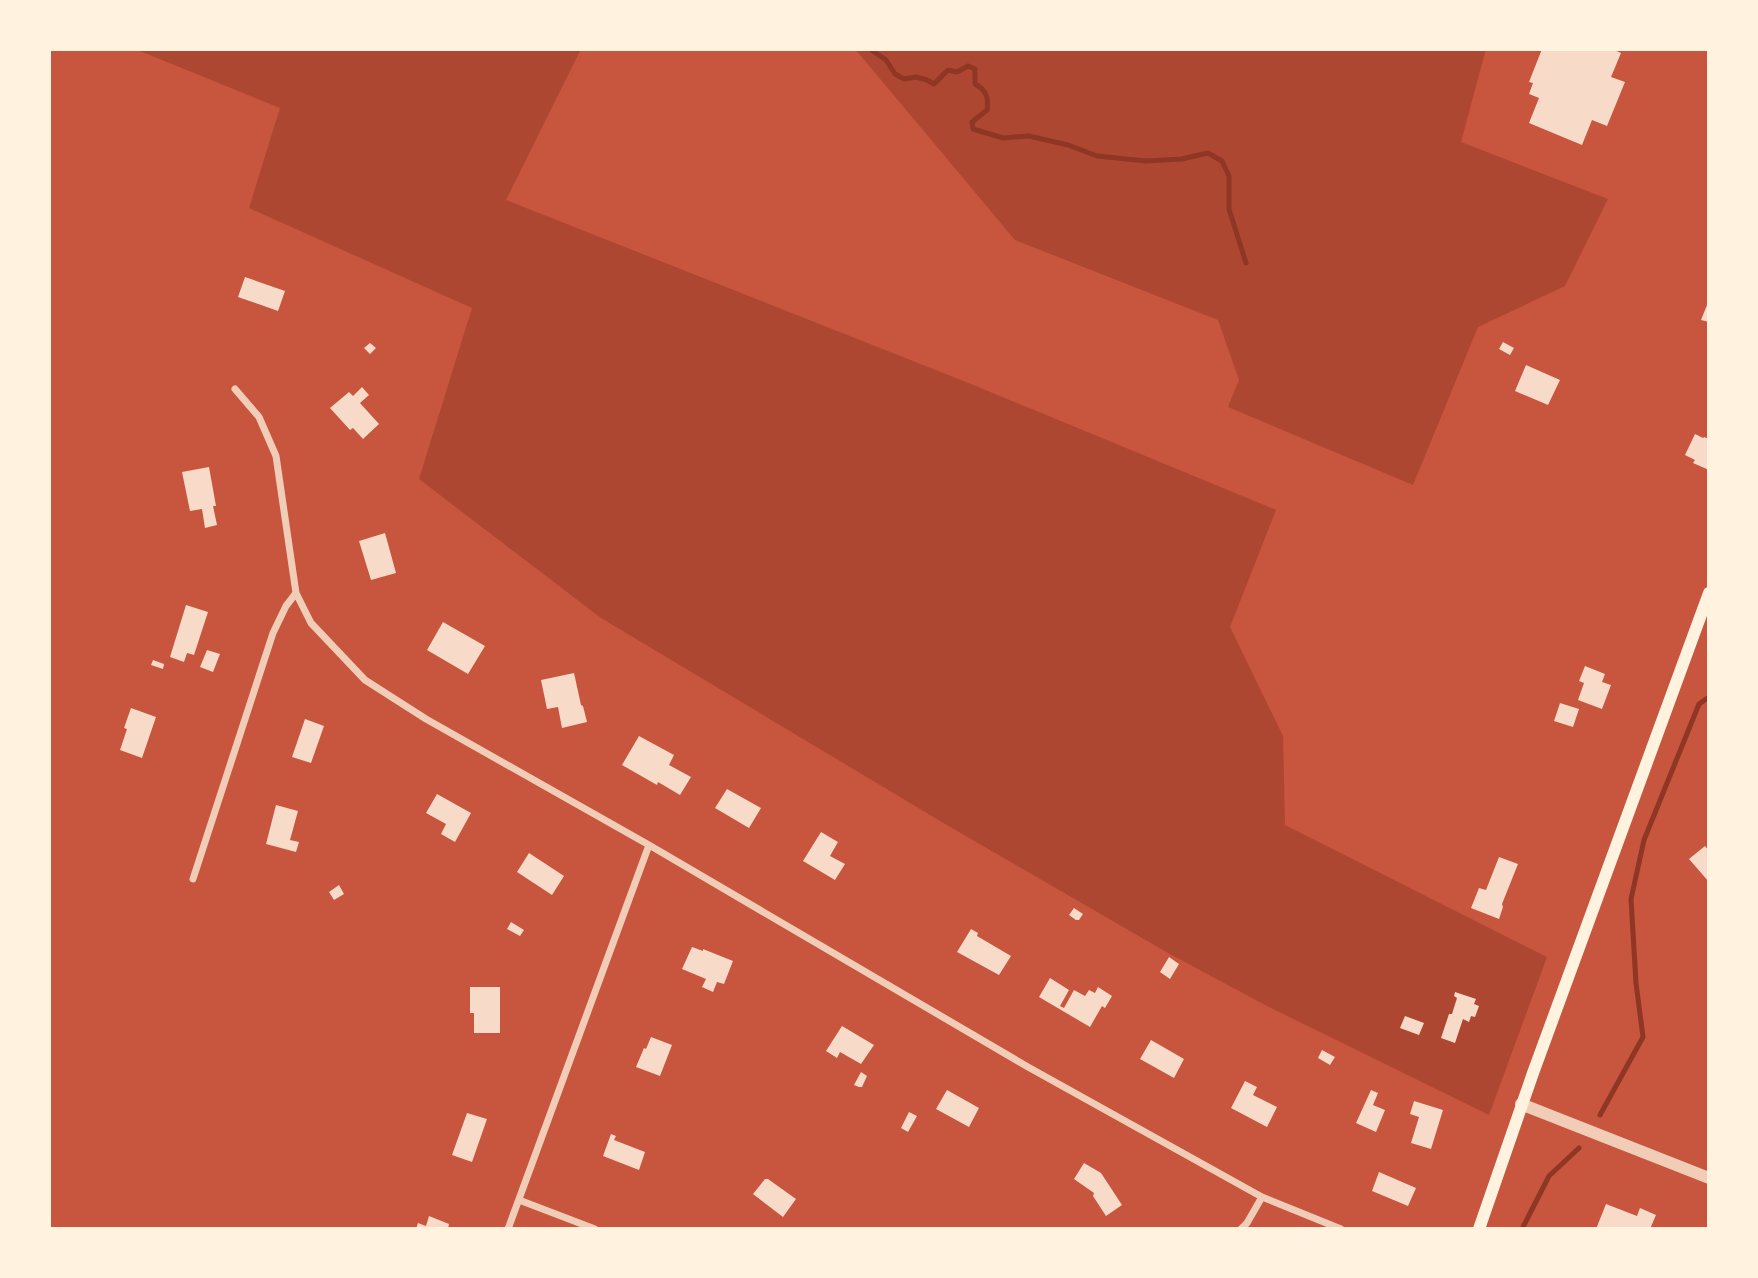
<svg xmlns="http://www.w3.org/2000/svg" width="1758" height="1278" font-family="'Asap Condensed',sans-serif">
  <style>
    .green { fill: #ae4732 }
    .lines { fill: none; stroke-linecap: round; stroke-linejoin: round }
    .stream { stroke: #8f3625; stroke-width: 5 }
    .building { fill: #f7dbc8 }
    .minor { stroke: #f1ccb7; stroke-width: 7 }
    .tertiary { stroke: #f1ccb7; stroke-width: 12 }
    .secondary { stroke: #fff3e0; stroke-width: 12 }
  </style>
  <rect width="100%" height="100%" fill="#c8553d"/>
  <path class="green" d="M135 49H581L506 200 971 384 1276 510 1230 627 1283 736 1285 825 1547 957 1489 1115 1267 1006 1168 953 940 821 601 618 419 479 472 308 249 208 280 108Z
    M855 49H1486L1461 142 1608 199 1565 286 1478 327 1413 485 1228 407 1239 380 1218 320 1015 240Z"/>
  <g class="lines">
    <path class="stream" d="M870 49 886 60 895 74 904 79 916 77 927 80 934 84 948 70 957 72 968 66 975 69V84C986 90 989 97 987 110L972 122 973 129 1003 138 1029 136 1068 145 1097 156 1146 161 1182 159 1208 153 1222 161 1229 176V209L1246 263
      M1600 1115 1643 1037 1636 983 1631 899 1644 840 1699 704 1709 697
      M1522 1229 1549 1176 1579 1148"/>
  </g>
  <path class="building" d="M1542 49 1552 50 1553 49H1612L1621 53 1611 77 1625 82 1607 126 1592 120 1582 145 1529 123 1539 98 1529 94 1533 83 1529 82Z
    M245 277 285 291 278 311 238 297Z
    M1709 300V322L1701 320Z
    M1503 342 1514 348 1510 355 1499 349Z
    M370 343 376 348 370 354 364 348Z
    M1526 365 1560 380 1548 405 1515 391Z
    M362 387 369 395 360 403 379 424 363 439 353 428 350 430 330 408 349 392 353 396Z
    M1695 434 1703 438 1704 437 1709 439V470L1693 463 1695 460 1685 455Z
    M209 467 216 506H213L217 525 205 528 202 509 190 511 182 472Z
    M385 533 396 573 371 580 359 541Z
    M186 605 208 612 194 655 187 653 184 662 170 657Z
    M443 622 485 646 468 674 427 650Z
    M207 650 220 654 213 672 200 667Z
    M153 660 164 664 163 669 151 665Z
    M1585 666 1605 674 1602 682 1611 685 1602 709 1578 700 1584 683 1579 681Z
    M574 673 581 705 583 706 587 722 562 728 558 707 547 709 541 680Z
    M1560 703 1579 709 1573 727 1554 721Z
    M131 708 156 717 142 758 120 750 127 729 124 728Z
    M305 719 324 726 311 763 292 757Z
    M639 736 674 755 669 765 691 777 680 795 658 782 657 785 622 765Z
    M727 789 761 808 749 828 715 808Z
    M437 794 471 813 455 842 441 834 446 824 426 813Z
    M276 805 298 811 290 840 299 842 296 852 266 844Z
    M821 832 838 842 830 856 845 864 835 880 803 861Z
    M1705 846 1709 851V882L1689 859Z
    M529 853 564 876 552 895 517 872Z
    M1499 857 1518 864 1502 904 1503 907 1499 919 1471 908 1479 888 1486 890Z
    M339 885 344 894 334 900 329 892Z
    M1074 908 1083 914 1079 920H1076L1069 915Z
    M511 922 524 930 520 936 507 929Z
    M971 929 978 933 977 936 1011 956 999 975 957 952Z
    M692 947 703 951V949L733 961 724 984 717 982 713 992 702 987 706 979 682 969Z
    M1169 957 1179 964 1170 979 1160 972Z
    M1050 978 1069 990 1060 1006 1064 1008 1074 990 1085 996 1089 990 1095 993 1098 987 1112 996 1105 1008 1102 1006 1090 1027 1039 997Z
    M470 987H500V1033H474V1013H470Z
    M1455 992 1476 999 1474 1004 1479 1006 1475 1017 1471 1016 1469 1022 1463 1019 1455 1043 1441 1038 1449 1014H1452L1457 998 1454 996Z
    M1405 1016 1424 1023 1419 1035 1400 1028Z
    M842 1026 874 1045 861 1064 840 1052 837 1058 826 1051Z
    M651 1037 672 1045 660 1076 636 1067 644 1048 646 1049Z
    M1151 1040 1184 1059 1174 1078 1140 1059Z
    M1322 1050 1335 1057 1330 1065 1318 1058Z
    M861 1072 867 1076 862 1087H859L854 1085Z
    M1245 1081 1257 1087 1253 1095 1277 1107 1267 1127 1231 1108Z
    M947 1090 979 1108 969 1127 936 1109Z
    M1371 1090 1378 1093 1373 1105 1385 1110 1376 1132 1356 1123Z
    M1414 1101 1443 1110 1431 1149 1411 1143 1419 1117 1410 1114Z
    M909 1112 917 1116 908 1132 901 1128Z
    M467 1113 487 1119 472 1162 452 1155Z
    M611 1134 616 1136 614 1140 645 1152 639 1170 603 1156Z
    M1084 1163 1101 1173 1122 1205 1106 1216 1093 1196 1094 1193 1074 1179Z
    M1379 1172 1416 1188 1408 1206 1372 1191Z
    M765 1179H768L796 1199 783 1217 753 1194Z
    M1606 1204 1637 1216 1640 1208 1656 1215 1650 1229H1596Z
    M429 1216 449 1224 448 1229H416L418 1223 426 1226Z"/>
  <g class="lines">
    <path class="minor" d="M235 389 259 417 276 456 296 593 311 623 365 680 426 719 649 845 1028 1067 1262 1197 1341 1229
      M193 879 273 633 286 606 296 593
      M519 1200 595 1229
      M508 1229 649 845
      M1241 1229 1247 1223 1262 1197"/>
    <path class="tertiary" d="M1521 1104 1709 1178"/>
    <path class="secondary" d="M1479 1229 1533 1073 1709 593"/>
  </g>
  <rect width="1758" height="1278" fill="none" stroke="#fff3e0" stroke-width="102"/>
</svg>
